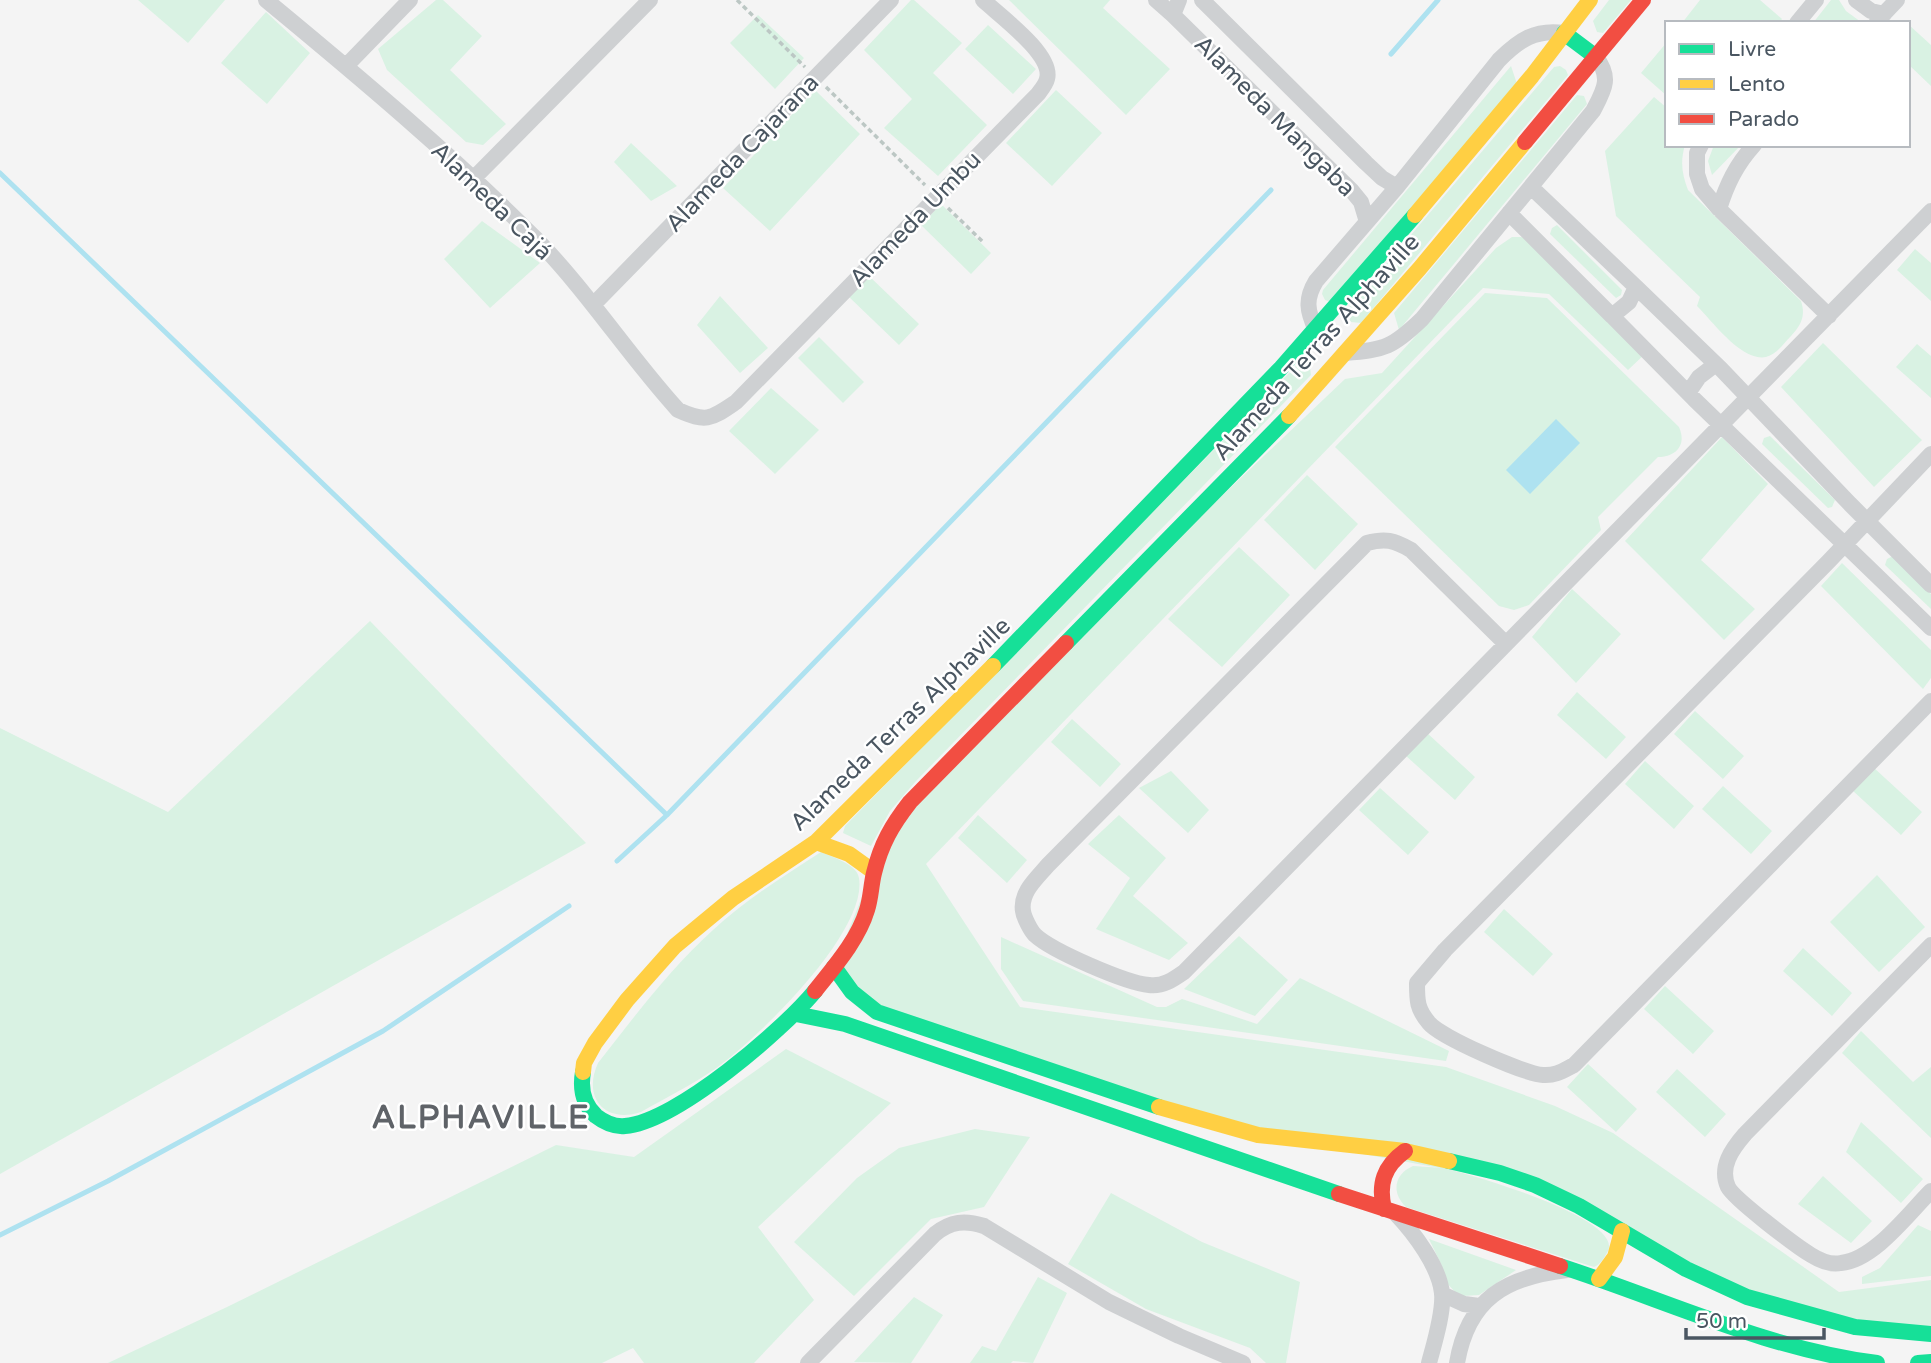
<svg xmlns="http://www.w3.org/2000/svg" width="1931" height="1363" font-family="'Varela Round',sans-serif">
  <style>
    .green { fill: #d9f2e3 }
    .water { fill: #aee2f0 }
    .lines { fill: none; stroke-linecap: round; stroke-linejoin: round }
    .stream { stroke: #aee2f0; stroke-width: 5 }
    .path { stroke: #bcc7c4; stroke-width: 3.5; stroke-dasharray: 5 3.5; stroke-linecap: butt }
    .street { stroke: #ced0d2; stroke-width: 16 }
    .fast { stroke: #16e098; stroke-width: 16 }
    .slow { stroke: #ffcf43; stroke-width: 16 }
    .jam { stroke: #f24e42; stroke-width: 16 }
    .labels { text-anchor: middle; stroke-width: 5; stroke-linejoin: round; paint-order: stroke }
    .street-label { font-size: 24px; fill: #4a5661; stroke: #fff }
    .district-label { font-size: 32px; font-weight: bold; letter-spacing: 2px; fill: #5f6368; stroke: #fff }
  </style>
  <rect width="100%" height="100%" fill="#f4f4f4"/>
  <path class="green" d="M138 0H225L188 43Z
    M436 0H443L482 36 450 70 506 124 483 145 466 142 387 70 378 49Z
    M911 0H914L962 43 933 73 987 125 938 176 884 128 912 99 864 50Z
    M1009 0H1110L1103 8 1170 69 1126 115Z
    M1609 0H1631L1603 33 1597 32 1593 21Z
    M1700 0H1760L1782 19 1779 23H1682Z
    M1831 0H1839L1846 11 1861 22 1813 23Z
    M266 12 310 53 267 104 221 63Z
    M758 15 804 58 775 89 730 43Z
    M1908 24 1931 45V86L1908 64Z
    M988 25 1036 69 1013 94 965 49Z
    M1667 42V96L1641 73Z
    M1511 66 1517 84 1330 302 1325 300 1322 294 1323 290Z
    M1560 66 1566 70 1568 75 1361 323 1351 322 1347 317V310L1554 67Z
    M815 90 860 134 770 231 723 188Z
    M1056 90 1102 133 1052 186 1006 143Z
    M1577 95 1584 96 1587 104 1399 330 1394 313Z
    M1654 97 1667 108V145H1685C1680 162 1682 174 1688 190L1801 301C1806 316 1801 325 1791 336 1784 343 1777 354 1766 357 1742 362 1713 322 1697 306L1700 297 1616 216 1605 151Z
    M631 143 677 186 651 201 614 162Z
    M1714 145H1741L1712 175 1708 161Z
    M941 204 991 253 971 274 921 225Z
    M482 221 540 263 490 308 444 259Z
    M1557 225 1622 290 1621 295 1616 298 1550 234 1552 228Z
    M1512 237H1521L1532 240 1647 352 1628 370 1549 294 1483 288 926 864 1020 1007 1446 1067 1555 1106 1613 1133 1839 1292 1931 1280V1334L1747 1297 1535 1185 1258 1135 877 1012 834 967 889 829 1065 645 1345 379 1382 373 1496 248Z
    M1915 249 1931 263V301L1897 270Z
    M868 275 919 324 899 345 848 296Z
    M1485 293 1547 298 1679 427C1687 445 1676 457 1658 457L1598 517 1601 530 1529 605 1514 610 1499 606 1335 447Z
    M720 296 768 348 740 373 697 325Z
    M819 337 864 382 843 403 798 358Z
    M1823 343 1922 440 1874 487 1781 387Z
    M1917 344 1931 356V398L1896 367Z
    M1303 363 1310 367 1311 375 916 781 890 811 871 846 843 833 845 826 1298 364Z
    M771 388 819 430 775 474 729 431Z
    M1770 436 1835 500 1832 507 1828 508 1762 444 1764 438Z
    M1722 437 1768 484 1701 560 1755 609 1724 640 1625 541Z
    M1307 475 1358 524 1315 570 1264 520Z
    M1239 547 1290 595 1222 667 1168 619Z
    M1893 556 1931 594V609L1885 565 1887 559Z
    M1842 563 1931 650V678L1923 689 1821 586Z
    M1572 589 1621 634 1576 683 1532 637Z
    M370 621 586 843 0 1174V728L168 812Z
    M1577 692 1626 737 1606 759 1557 715Z
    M1695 711 1744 756 1723 779 1674 734Z
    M1072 719 1121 764 1100 787 1051 742Z
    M1426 732 1475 777 1455 800 1405 755Z
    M1645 761 1694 806 1674 829 1625 784Z
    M1873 767 1922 812 1901 835 1852 790Z
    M1171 771 1209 810 1188 833 1139 788Z
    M1723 786 1772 831 1751 854 1702 809Z
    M1380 788 1429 832 1408 855 1359 810Z
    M978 815 1027 860 1007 883 958 838Z
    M1119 815 1166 858 1133 896 1188 943 1169 960 1096 929 1130 878 1088 844Z
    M821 852C832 857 857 864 859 878 868 932 756 1040 715 1069 692 1085 665 1098 641 1112 605 1124 582 1098 598 1063 634 1017 669 970 713 930 745 900 784 876 821 852Z
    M1877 875 1925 927 1879 972 1830 922Z
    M1504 909 1553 954 1533 976 1484 932Z
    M1239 936 1288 980 1255 1016 1184 989Z
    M1001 937 1157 1007H1166L1182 999 1257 1024 1300 978 1449 1051 1446 1061 1023 1001 1001 969Z
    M1803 948 1852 993 1832 1016 1783 971Z
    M1665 986 1714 1031 1693 1054 1644 1009Z
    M1861 1031 1913 1082 1931 1067V1138L1842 1053Z
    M786 1049 891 1103 758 1227 814 1300 754 1363H644L633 1348 602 1363H108L227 1307 556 1145 634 1157Z
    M1588 1064 1637 1109 1616 1132 1567 1087Z
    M1677 1069 1726 1114 1705 1137 1656 1092Z
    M1861 1122 1923 1179 1901 1203 1846 1152Z
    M975 1129 1030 1137 984 1207 931 1219 854 1296 794 1242 857 1178 899 1148Z
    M1413 1166C1426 1167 1439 1167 1451 1170 1476 1176 1623 1219 1608 1251 1604 1258 1601 1264 1594 1267L1406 1207C1391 1193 1394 1174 1413 1166Z
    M1823 1176 1872 1221 1851 1243 1798 1204Z
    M1111 1193 1202 1242 1300 1282 1286 1363H1266L1250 1348 1146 1309 1068 1264Z
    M1918 1225 1931 1231V1276L1862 1284V1277L1880 1268Z
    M1429 1239 1516 1270 1479 1295 1463 1296 1456 1293 1445 1281 1442 1266Z
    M1038 1277 1067 1293 1033 1363 1013 1361 1011 1363H970L982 1346 996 1351Z
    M914 1297 943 1315 911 1363 854 1362Z"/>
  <path class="water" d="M1556 419 1580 443 1530 494 1506 470Z"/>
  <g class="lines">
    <path class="stream" d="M1391 54 1438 0
      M0 173 667 815
      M617 861 667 815 1271 190
      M0 1235 108 1181 383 1031 569 906"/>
    <path class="path" d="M737 0 805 67
      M826 87 925 185
      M948 208 984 243"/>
    <path class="street" d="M266 0C358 76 451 154 536 239 588 292 628 355 678 410 707 423 711 419 736 402L1038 94C1041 90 1046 84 1047 79 1054 55 1000 16 983 0
      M1156 0 1173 15
      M1179 0 1173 15 1352 191 1361 202 1367 222
      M1202 0 1366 163 1382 178 1397 187
      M1856 0 1871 11 1884 14
      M1877 21 1897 0
      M1797 23 1816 0
      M346 66 410 0
      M1701 145 1697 153V174L1702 189 1719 209 1829 316
      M473 179 650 0
      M1719 209C1727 184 1736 165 1754 145
      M1509 213 1612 316 1629 302 1636 287 1531 187
      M1636 287 1721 369 1850 504 1931 585
      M593 305 891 0
      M1612 316 1694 399 1931 628
      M1316 330C1307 311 1305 299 1316 281L1397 187 1499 60C1519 40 1535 29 1564 33
      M1345 353C1385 350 1393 347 1422 319L1593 111C1604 90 1612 78 1596 57
      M1688 393 1699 377 1716 364
      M1931 454 1828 562 1445 950 1417 983C1417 1001 1417 1009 1429 1023 1440 1037 1525 1074 1543 1075 1556 1076 1564 1070 1574 1065L1931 701
      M1505 643 1411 550C1394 540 1385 538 1367 543L1048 865C1037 878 1020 892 1023 911 1024 918 1031 931 1035 935 1052 951 1126 983 1149 985 1163 987 1174 979 1184 972L1931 211
      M1931 945 1745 1134C1732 1149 1719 1167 1728 1187 1734 1199 1796 1246 1811 1255 1819 1260 1831 1265 1841 1263 1874 1260 1908 1214 1931 1191
      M1396 1214C1414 1233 1439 1266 1442 1293 1444 1312 1434 1344 1429 1363
      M1442 1294 1464 1304 1479 1306
      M808 1363 935 1234C951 1221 965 1220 984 1226L1109 1302 1179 1336 1243 1363
      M1457 1363C1468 1299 1505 1277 1567 1270"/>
    <path class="fast" d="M1564 33 1596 57
      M1066 643 1289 416
      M993 666 1281 368 1415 215
      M834 967 852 992 877 1012 1159 1107
      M796 1014 845 1024 1339 1194
      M583 1072C580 1089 583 1104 596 1116 605 1123 614 1127 625 1126 676 1122 783 1030 815 991
      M1449 1161 1500 1173 1535 1185 1579 1206 1686 1269 1747 1297 1855 1327 1931 1334
      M1560 1266C1665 1300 1767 1349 1877 1363
      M1918 1363 1931 1362"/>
    <path class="slow" d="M1415 215 1532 76 1590 0
      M1289 416 1420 268 1525 142
      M816 842 849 854 874 872
      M583 1072 584 1063 595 1043 627 1000 675 946 733 898 816 842 993 666
      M1159 1107 1258 1135 1405 1151 1449 1161
      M1599 1279 1615 1257 1622 1231"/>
    <path class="jam" d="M1525 142 1643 0
      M815 991C834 967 858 940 867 910 871 898 871 885 874 873 881 844 892 825 910 802L1066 643
      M1339 1194 1560 1266
      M1384 1209C1378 1184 1384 1166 1405 1151"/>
  </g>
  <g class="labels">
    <g class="street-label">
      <text transform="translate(1275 116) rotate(45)" y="8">Alameda Mangaba</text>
      <text transform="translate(742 153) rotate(-46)" y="8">Alameda Cajarana</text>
      <text transform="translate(492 201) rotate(44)" y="8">Alameda Cajá</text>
      <text transform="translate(915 219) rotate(-46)" y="8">Alameda Umbu</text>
      <text transform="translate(1316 347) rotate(-48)" y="8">Alameda Terras Alphaville</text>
      <text transform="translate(900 724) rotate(-44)" y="8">Alameda Terras Alphaville</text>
    </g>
    <g class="district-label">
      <text x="481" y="1128">ALPHAVILLE</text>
    </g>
  </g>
  <rect x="1665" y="21" width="245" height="126" fill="#ffffff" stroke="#b7bbc0" stroke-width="2"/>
  <rect x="1679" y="44" width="35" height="10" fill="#16e098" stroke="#b7bbc0" stroke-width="2"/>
  <text x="1728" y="56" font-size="21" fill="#4a5661">Livre</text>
  <rect x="1679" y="79" width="35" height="10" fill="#ffcf43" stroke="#b7bbc0" stroke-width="2"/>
  <text x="1728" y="91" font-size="21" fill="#4a5661">Lento</text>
  <rect x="1679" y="114" width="35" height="10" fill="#f24e42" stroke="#b7bbc0" stroke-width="2"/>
  <text x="1728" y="126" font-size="21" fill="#4a5661">Parado</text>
  <path d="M1686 1328v10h138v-10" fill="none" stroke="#4a5661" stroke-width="3.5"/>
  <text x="1696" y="1328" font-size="21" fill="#4a5661" stroke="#ffffff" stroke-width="5" paint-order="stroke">50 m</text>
</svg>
